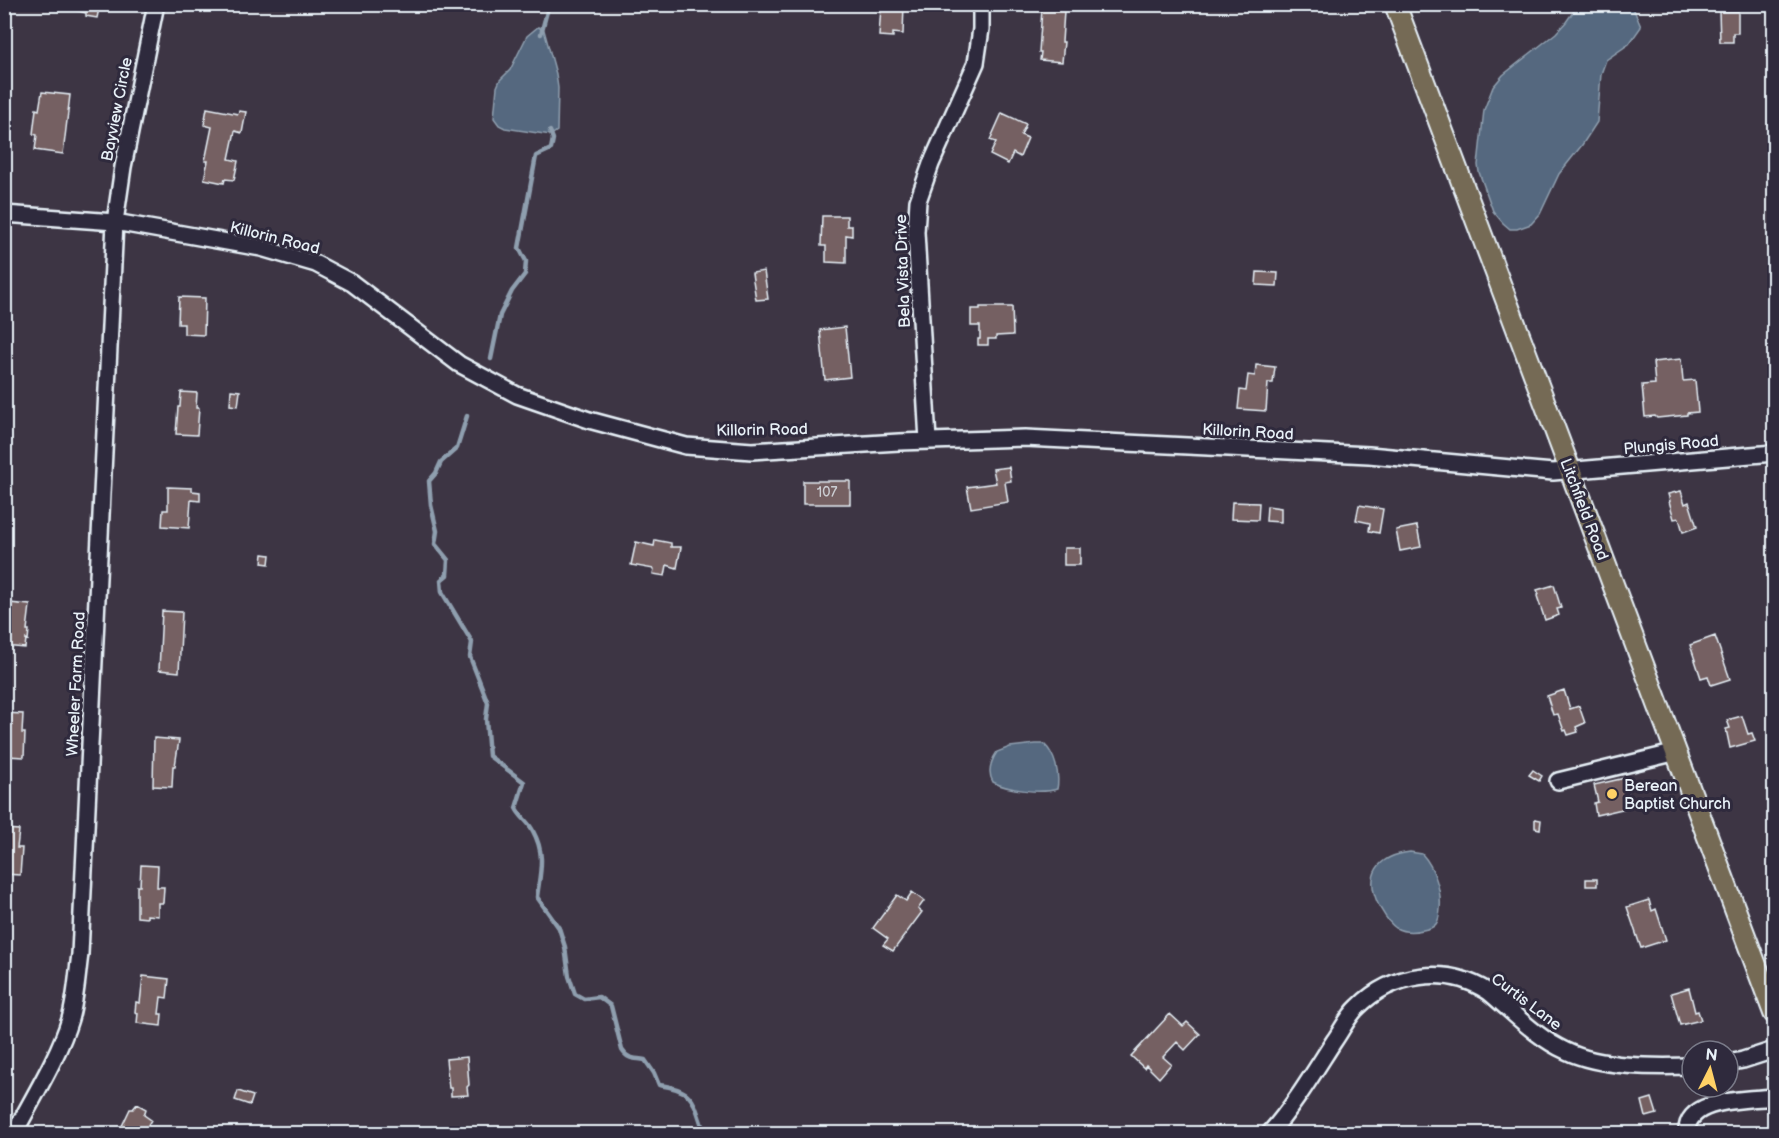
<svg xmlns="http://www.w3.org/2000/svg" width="1779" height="1138" font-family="'Balsamiq Sans',sans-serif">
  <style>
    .water { fill: #54687f; stroke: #8f9faf; stroke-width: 1.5 }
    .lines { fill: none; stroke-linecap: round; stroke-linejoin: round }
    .stream { stroke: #8f9faf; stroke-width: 4.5 }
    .building { fill: #756162; stroke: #e8f1f8; stroke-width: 1.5 }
    .minor-casing { stroke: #e8f1f8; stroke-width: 20 }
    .major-casing { stroke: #e8f1f8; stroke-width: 24 }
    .minor { stroke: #2f2a3d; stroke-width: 15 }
    .major { stroke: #756a55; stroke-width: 20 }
    .poi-dot { fill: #ffd166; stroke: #2f2a3d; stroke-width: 2 }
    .labels { text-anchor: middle; stroke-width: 6; stroke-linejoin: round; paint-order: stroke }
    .number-label { font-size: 14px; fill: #cbcdd2 }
    .street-label { font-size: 16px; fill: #e8f1f8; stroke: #2f2a3d }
    .poi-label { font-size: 16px; fill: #e8f1f8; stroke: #2f2a3d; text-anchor: start }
  </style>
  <rect width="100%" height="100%" fill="#3d3544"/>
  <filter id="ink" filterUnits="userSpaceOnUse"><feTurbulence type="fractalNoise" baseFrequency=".0167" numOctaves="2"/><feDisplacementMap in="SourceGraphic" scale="12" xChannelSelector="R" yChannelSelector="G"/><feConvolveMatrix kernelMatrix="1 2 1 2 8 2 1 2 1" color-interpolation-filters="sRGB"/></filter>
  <g filter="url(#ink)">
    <path class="water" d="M1578 5H1632L1641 27 1629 44 1606 60 1601 74 1597 122 1582 145 1559 174 1540 214 1531 224 1517 229H1510L1503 223 1493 211 1479 172 1478 165 1484 110 1493 87 1503 75 1556 33 1566 22Z
      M538 27 544 30 556 74 558 88 557 131 551 135 505 128 499 125 494 118 497 87 500 80 510 70 527 36Z
      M1036 744H1044C1055 754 1060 774 1057 789 1042 794 1007 790 993 782 987 772 991 761 997 752L1010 747Z
      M1410 852 1422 854C1434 867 1442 891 1440 909 1439 923 1436 928 1423 930 1414 932 1403 932 1396 928 1387 922 1384 914 1379 906 1364 875 1377 856 1410 852Z"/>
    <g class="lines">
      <path class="stream" d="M541 34 549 4
        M491 359 500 315 512 291 525 274 526 261 519 248 536 156 551 149 553 139 550 131
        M467 416 457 448 441 462 436 473 429 481 431 505 437 531 435 544 448 560 447 575 441 580 442 592 472 642 470 657 488 703 486 719 489 756 524 782 516 808C520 817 529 822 533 831 546 855 540 872 537 897L559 928 565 947 569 976 575 994 584 999 599 997 611 1006 622 1050C628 1060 635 1058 645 1060L654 1073 659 1085C697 1090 693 1103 705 1134"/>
    </g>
    <path class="building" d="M70 4H100L97 18 86 16V13L69 8Z
      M877 4H904L903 34 893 33V37L879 36 881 7 877 6Z
      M1042 9 1064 11 1062 42H1064L1062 62 1040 60 1041 52H1039Z
      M1719 11H1738V33H1733V42H1720Z
      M42 92 70 95 63 154 35 150 37 135 33 134 36 109 39 110Z
      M207 108 238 114 239 111 246 112 242 133 235 131 229 159 238 161 234 180 225 179 224 183 204 179 208 161H205L212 127 204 125Z
      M1002 113 1026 124 1021 135 1028 138 1020 157 1013 153 1008 164 990 155 996 142 990 140Z
      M822 216H847V226H852V236L846 235V263L826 262V246H821Z
      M764 271 768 299 756 300 752 273Z
      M1257 272 1278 273 1277 286 1256 285Z
      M179 297 205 298 204 335 184 334V324H178Z
      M980 307H1012L1013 335 996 336V339H988V345H978V339H980V326H971V309H980Z
      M845 327 850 377 825 380 820 330Z
      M1681 359 1683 381 1695 380 1698 412 1687 413V415L1657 418 1655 416 1645 417 1642 385 1655 384 1653 362Z
      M1256 365 1275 367 1273 383H1268L1266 411 1238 409 1240 390 1246 391 1248 375 1255 376Z
      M231 390 240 391 238 406 230 405Z
      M181 392 197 393 196 408H199L197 435 176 434 178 407H180Z
      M1009 467 1011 481 1005 482 1008 502 971 508 967 487 996 483 993 469Z
      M803 481H850V504H803Z
      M168 487 192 488V491L200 492V501L191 500 189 528 162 526 163 510H168Z
      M1681 491 1685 504 1689 502 1697 527 1683 532 1679 518 1674 519 1669 501H1670L1668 494Z
      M1232 502 1259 503 1258 520 1231 519Z
      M1359 505 1383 509 1379 533 1369 531 1370 523 1356 520Z
      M1267 506 1281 508V522L1266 521Z
      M1417 526 1421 547 1400 551 1396 530Z
      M655 540 671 543V547H681L677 568 667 565 665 576 653 574 654 569 631 565 636 542 654 546Z
      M1064 548H1080V565H1064Z
      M263 554 270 555 269 564 262 563Z
      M1554 585 1561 608 1557 609 1559 615 1545 620 1537 596 1539 594 1537 590Z
      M9 603 30 605 27 630H29L28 640 26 639 25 648 4 646 5 619H8Z
      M162 611 182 612 179 672 159 670Z
      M1715 636 1730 679 1711 685 1708 676 1701 678 1690 645Z
      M1564 690 1570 709 1579 706 1585 723 1576 727 1578 732 1568 735 1566 730 1564 731 1558 714 1553 715 1547 696Z
      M4 713 23 714 22 733H25L24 757 7 756V742H4Z
      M1742 716 1748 734 1752 733 1755 741 1730 748 1726 729 1730 728 1727 720Z
      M154 738 179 740 175 766H173L172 787 153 786Z
      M1533 770 1542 776 1539 781 1529 775Z
      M1625 778 1631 807 1596 815 1594 803 1598 802 1594 785Z
      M1535 819 1541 820 1540 829 1535 828Z
      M4 829 19 830 17 848H22L20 875 4 874Z
      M141 865 158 866 157 887H164L163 903H158V916L147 915V918L137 917V886H140Z
      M1586 879H1597V886H1586Z
      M912 892 924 901 918 909 922 912 893 951 883 945 888 939 873 928 897 895 906 901Z
      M1649 900 1652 911 1656 909 1666 940 1641 948 1627 907Z
      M143 976 169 979 167 998 161 997 159 1014H162L161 1026 137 1023 138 1013 135 1012 136 1002 140 1003Z
      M1689 988 1695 1012 1698 1011 1701 1020 1680 1025 1671 993Z
      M1170 1014 1183 1026 1187 1022 1200 1034 1185 1050 1177 1042 1163 1057 1171 1064 1159 1078 1146 1065 1144 1068 1131 1056Z
      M467 1057 469 1085 467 1087 468 1095 451 1096V1088H449L446 1059Z
      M238 1091 253 1096 250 1105 235 1100Z
      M1652 1098 1657 1114 1646 1117 1642 1101Z
      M137 1104 146 1109 144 1115 151 1120 148 1125 151 1134H122L124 1130 121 1128 130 1109H133Z"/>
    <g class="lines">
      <defs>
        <path id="minor" d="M4 214 115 222 261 248 316 264 352 283 459 364 517 395 589 420 686 446 752 451 899 442 1025 438 1369 455 1553 472 1774 453
          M928 441 916 232 918 201 931 164 976 63 981 29V4
          M1558 781 1677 752
          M1728 1063 1743 1060 1774 1050
          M14 1134C32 1099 59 1056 70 1019 76 998 77 976 80 954L115 222 123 167 156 4
          M1269 1134C1294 1106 1314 1072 1334 1041 1342 1030 1348 1016 1358 1007 1392 973 1446 965 1487 991 1494 996 1501 1003 1508 1009 1526 1025 1544 1041 1566 1051 1601 1068 1654 1067 1692 1066
          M1687 1134C1684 1097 1750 1100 1774 1097"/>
        <path id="major" d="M1395 4 1774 1013"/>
      </defs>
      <use href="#minor" class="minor-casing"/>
      <use href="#major" class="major-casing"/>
      <use href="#minor" class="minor"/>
      <use href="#major" class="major"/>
    </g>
  </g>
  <circle class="poi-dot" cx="1612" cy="794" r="6"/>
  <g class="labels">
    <g class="number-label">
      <text x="827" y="497">107</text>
    </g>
    <g class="street-label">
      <text transform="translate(116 109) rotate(-79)" y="6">Bayview Circle</text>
      <text transform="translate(275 237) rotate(14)" y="6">Killorin Road</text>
      <text transform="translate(902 271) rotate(-92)" y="6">Bela Vista Drive</text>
      <text transform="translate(762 429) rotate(-1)" y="6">Killorin Road</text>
      <text transform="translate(1248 431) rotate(3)" y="6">Killorin Road</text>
      <text transform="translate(1671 444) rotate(-5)" y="6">Plungis Road</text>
      <text transform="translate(1585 509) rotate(69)" y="6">Litchfield Road</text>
      <text transform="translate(75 684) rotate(-87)" y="6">Wheeler Farm Road</text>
      <text transform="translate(1527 1001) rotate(37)" y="6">Curtis Lane</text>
    </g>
    <g class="poi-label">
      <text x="1624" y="791">Berean<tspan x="1624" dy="18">Baptist Church</tspan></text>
    </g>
  </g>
  <rect width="1779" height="1138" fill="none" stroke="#2f2a3d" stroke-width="24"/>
  <rect x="12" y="12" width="1755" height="1114" fill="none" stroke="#e8f1f8" stroke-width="2" filter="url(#ink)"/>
  <g transform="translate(1710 1069) rotate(6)"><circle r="28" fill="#2f2a3d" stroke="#797a88" stroke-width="1.5"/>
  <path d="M0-4.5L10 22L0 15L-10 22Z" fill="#ffd166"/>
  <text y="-9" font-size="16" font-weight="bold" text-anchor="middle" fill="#e8f1f8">N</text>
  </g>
</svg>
